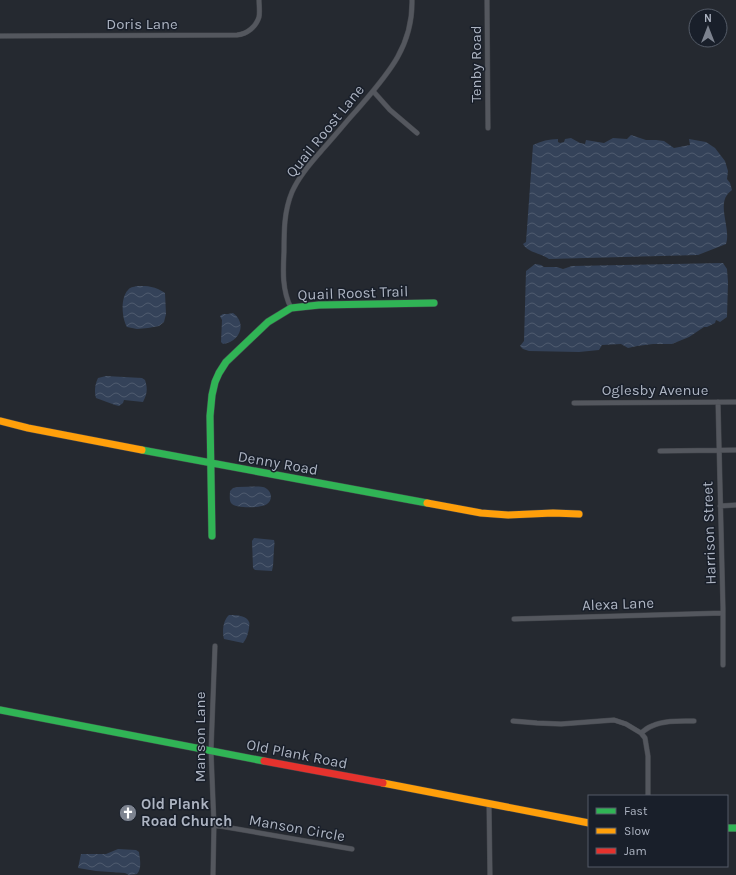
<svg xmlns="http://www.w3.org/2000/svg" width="736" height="875" font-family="Karla,sans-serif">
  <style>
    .water { fill: url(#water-waves) }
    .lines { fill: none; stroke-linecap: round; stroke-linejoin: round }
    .street-casing { stroke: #42454b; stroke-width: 5.5 }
    .fast-casing { stroke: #42454b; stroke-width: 8 }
    .slow-casing { stroke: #42454b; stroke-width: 8 }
    .jam-casing { stroke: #42454b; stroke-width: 8 }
    .street { stroke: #54575e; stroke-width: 4.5 }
    .fast { stroke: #30b455; stroke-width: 7 }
    .slow { stroke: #ff9f0a; stroke-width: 7 }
    .jam { stroke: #e5322d; stroke-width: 7 }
    .labels { text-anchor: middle; stroke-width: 3; stroke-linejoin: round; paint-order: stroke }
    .street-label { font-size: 15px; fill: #adb4c2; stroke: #191f2a }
    .poi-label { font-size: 15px; font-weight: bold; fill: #adb4c2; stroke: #191f2a; text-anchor: start }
  </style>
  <defs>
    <pattern id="water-waves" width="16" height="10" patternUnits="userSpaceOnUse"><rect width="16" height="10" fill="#344259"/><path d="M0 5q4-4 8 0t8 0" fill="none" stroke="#4f5b6f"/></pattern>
  </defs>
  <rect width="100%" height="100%" fill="#252930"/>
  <path class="water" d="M631 135 646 140H656L664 141 674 148 690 145 689 139 706 142 715 148 725 161 728 171 727 179 730 183 732 190C730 192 728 193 727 195 718 207 731 230 726 244L698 255 549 259C541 253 528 253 523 244L526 242 533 145C541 141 549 139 558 139V142L560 143 564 142 565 139 571 138 580 143 585 144 586 140 604 143 613 138 627 139Z
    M723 263 727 269 728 282 727 317 720 322 716 320 715 323 707 327H704L689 337 672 344H653L637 346 628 348 621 344 602 345 599 350 579 352 529 351 523 349 520 346 524 341 526 271 535 264 541 265 544 267H557L563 269 572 266Z
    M137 286C148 286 155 286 165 293L166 314 164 322 159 326 148 328 137 329 127 327C122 319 120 298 128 290 130 287 133 287 137 286Z
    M233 313C248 324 239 342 223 344L221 342 222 320 220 316 223 314H228Z
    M106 376 142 378 145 380C148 389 147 394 143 402L124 400 123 403 119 406 115 405 96 398C94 392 95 384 98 378Z
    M238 487C246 487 255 486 263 487 271 489 274 499 267 504 263 508 235 509 231 503 229 500 230 494 230 491L233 488Z
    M254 538 274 540C275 544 274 546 274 550 273 557 274 564 272 571L255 570 253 568 252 541Z
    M229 615C234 615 247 615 249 622 250 623 249 626 249 628 248 634 247 638 243 643L224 639C222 632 223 620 229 615Z
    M118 849 136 850 139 852C140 860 142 868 137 874L129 875 125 873 96 871 78 868 81 854H106Z"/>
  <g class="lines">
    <defs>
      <path id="street" d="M487 0 488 128
        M0 36 237 35C247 34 256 27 259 17 260 12 259 5 259 0
        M373 91 390 110 417 133
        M291 308C282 290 283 271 284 252 284 231 284 211 292 192 299 176 311 163 322 150 334 137 345 123 356 111 386 76 413 48 412 0
        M718 402 723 608V665
        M574 403 736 402
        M660 451 736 450
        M720 506 736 505
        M514 619 723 613
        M513 721 537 723 561 724 614 720 626 724 641 733 645 738 648 756V796
        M641 733C644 731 648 727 652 726 665 720 680 721 694 721
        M489 804 490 875
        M214 825 352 849
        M213 875 214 825 211 751 215 646"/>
      <path id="fast" d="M142 450 427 503
        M212 536 210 416 212 395 215 382 219 373 226 362 268 322 291 308 319 305 434 303
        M0 710 264 761
        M727 828H736"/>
      <path id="slow" d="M0 421 28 428 142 450
        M427 503 481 513 508 515 553 513 579 514
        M383 783 589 823"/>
      <path id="jam" d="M264 761 383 783"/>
    </defs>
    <use href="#street" class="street-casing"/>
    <use href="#fast" class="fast-casing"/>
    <use href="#slow" class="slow-casing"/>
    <use href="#jam" class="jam-casing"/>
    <use href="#street" class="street"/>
    <use href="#fast" class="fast"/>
    <use href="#slow" class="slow"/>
    <use href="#jam" class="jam"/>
  </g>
  <defs>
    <symbol id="church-disc" viewBox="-11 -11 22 22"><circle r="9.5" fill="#7d838f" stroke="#191f2a"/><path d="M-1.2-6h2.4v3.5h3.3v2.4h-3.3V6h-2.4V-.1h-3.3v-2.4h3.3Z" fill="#fff"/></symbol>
  </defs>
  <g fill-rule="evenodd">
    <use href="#church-disc" x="118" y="803" width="20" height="20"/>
  </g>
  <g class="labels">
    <g class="street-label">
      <text x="142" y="29">Doris Lane</text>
      <text transform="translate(476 64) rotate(-90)" y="5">Tenby Road</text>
      <text transform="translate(325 131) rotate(-51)" y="5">Quail Roost Lane</text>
      <text transform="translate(353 293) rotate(-2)" y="5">Quail Roost Trail</text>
      <text x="655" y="395">Oglesby Avenue</text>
      <text transform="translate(278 463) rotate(10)" y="5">Denny Road</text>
      <text transform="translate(709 533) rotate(-92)" y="5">Harrison Street</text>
      <text transform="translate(618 604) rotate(-2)" y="5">Alexa Lane</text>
      <text transform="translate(200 737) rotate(-90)" y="5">Manson Lane</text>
      <text transform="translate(297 754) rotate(11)" y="5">Old Plank Road</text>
      <text transform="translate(297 828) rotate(10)" y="5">Manson Circle</text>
    </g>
    <g class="poi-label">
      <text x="141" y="809">Old Plank<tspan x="141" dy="17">Road Church</tspan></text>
    </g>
  </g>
  <rect x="588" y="795" width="140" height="72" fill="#191f2a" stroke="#545b67"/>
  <rect x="596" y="808" width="20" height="6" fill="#30b455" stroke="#545b67"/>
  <text x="624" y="815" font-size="12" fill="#adb4c2">Fast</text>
  <rect x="596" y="828" width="20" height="6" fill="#ff9f0a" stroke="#545b67"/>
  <text x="624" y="835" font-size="12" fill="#adb4c2">Slow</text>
  <rect x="596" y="848" width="20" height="6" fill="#e5322d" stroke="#545b67"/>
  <text x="624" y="855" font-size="12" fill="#adb4c2">Jam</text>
  <g transform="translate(708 28)"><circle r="19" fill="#191f2a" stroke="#545b67"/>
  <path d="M0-3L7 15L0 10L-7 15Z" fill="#7d838f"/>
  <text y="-6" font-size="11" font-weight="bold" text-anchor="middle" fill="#adb4c2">N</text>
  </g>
</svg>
